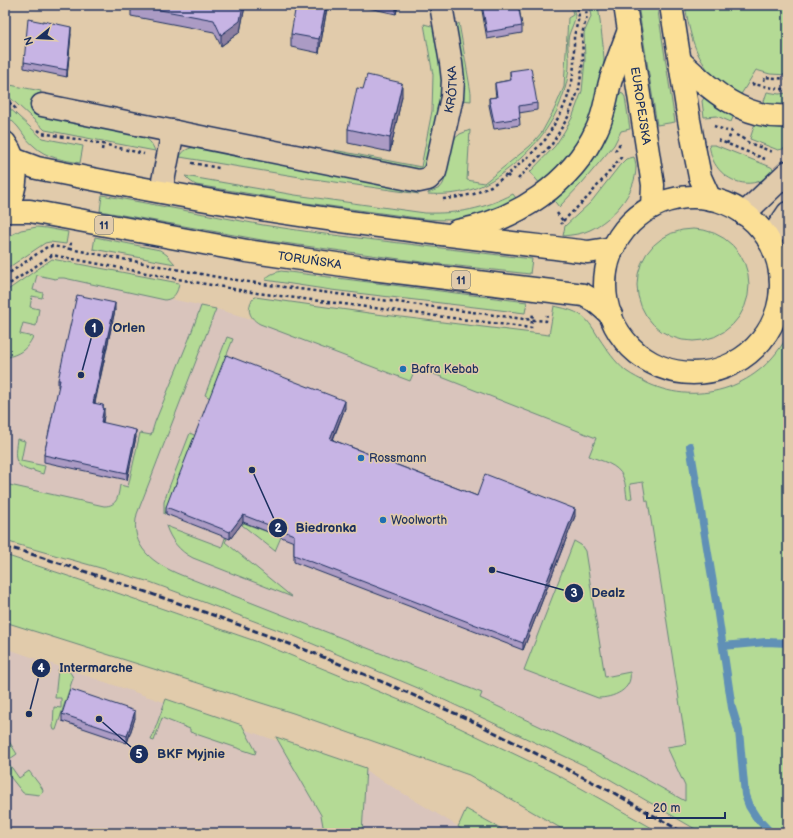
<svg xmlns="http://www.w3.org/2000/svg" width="793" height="838" font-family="'Balsamiq Sans',sans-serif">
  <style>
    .built { fill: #d9c4bc }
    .green { fill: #b4da95; stroke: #68847a }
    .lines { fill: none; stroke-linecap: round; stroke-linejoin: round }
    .stream { stroke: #6090b6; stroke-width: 8 }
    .street-casing { stroke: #1b2f5e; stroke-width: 25 }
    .secondary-casing { stroke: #1b2f5e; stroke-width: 25 }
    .primary-casing { stroke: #1b2f5e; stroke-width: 25 }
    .path { stroke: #1b2f5e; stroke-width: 2.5; stroke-dasharray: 3 3; stroke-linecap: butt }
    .street { stroke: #e1cbab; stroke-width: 22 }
    .secondary { stroke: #e1cbab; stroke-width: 22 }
    .primary { stroke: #fbdf96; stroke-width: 22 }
    .rail { stroke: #1b2f5e; stroke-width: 3; stroke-dasharray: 6 3; stroke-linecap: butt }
    .wall { fill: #ab9bc4; stroke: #1b2f5e }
    .shaded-wall { fill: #8b7ea0; stroke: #1b2f5e }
    .building { fill: #c7b4e4; stroke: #1b2f5e }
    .poi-dot { fill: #1f6fb2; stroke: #e1cbab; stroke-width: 1.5 }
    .labels { text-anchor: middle; stroke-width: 3; stroke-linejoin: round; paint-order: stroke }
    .shield { fill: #e1cbab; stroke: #565e75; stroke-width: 1 }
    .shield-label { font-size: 11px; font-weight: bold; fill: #1b2f5e }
    .street-label { font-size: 12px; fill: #1b2f5e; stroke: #e1cbab }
    .poi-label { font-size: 12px; fill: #1b2f5e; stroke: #e1cbab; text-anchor: start }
    .leader { fill: none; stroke: #1b2f5e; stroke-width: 1.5 }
    .callout-dot { fill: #1b2f5e; stroke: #e1cbab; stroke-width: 1.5 }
    .mark-label { font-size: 12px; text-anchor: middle; font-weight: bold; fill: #fff }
    .callout-label { font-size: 13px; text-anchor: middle; font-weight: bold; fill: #1b2f5e; stroke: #e1cbab; stroke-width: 3; stroke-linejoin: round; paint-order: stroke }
  </style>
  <rect width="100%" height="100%" fill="#e1cbab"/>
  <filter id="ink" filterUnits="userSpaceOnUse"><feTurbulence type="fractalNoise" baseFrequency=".025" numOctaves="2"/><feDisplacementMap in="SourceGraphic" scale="8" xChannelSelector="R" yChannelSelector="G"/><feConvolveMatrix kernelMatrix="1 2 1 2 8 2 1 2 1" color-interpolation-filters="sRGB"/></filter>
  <g filter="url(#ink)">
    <path class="built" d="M46 271 216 309 568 409 647 479 687 732 685 802 613 761 415 667 5 516V303Z
      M5 648 366 771 469 833H5Z"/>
    <path class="green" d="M571 5H573C573 9 575 13 575 17 574 25 568 33 568 41 567 49 570 57 569 65 569 73 566 87 563 95 560 105 555 116 549 125 534 150 498 182 470 190 456 194 442 195 428 194V193L440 188 443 184 446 176 453 140 460 134 470 130 467 180 484 183 530 146 542 132 554 110 564 87 568 18 573 15Z
      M589 5H598L603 45 604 60 603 77 595 108 576 147 541 185 530 172 555 146 564 132 572 118 582 91 585 60 584 33 591 17Z
      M638 5H657L675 122 657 125Z
      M685 5H788V75L770 74 756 70 740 96C732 91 722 85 715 78 694 56 690 34 685 5Z
      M459 23 471 93V101L461 100 455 26Z
      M424 24 435 27 441 67 442 82V93L424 169 418 171 333 153 334 150 421 167 432 111 433 75Z
      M5 84 41 91 40 95 141 136C149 139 152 143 155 151L45 130 5 93Z
      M767 92 779 94 788 93V107L763 104Z
      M620 93 623 94 625 97 630 129 621 131 614 145 582 183 559 207 552 198 618 94Z
      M704 98H706L734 115 731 122 717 116 704 117 702 101Z
      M5 104 42 138 83 146 80 163C64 160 46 158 34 146 27 141 23 133 18 127 14 122 9 119 5 114Z
      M755 123 767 126 788 127V148L778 150 750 139Z
      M709 145H715L771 167 777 172C771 175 766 179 760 181 742 188 721 178 713 160 711 155 710 150 709 145Z
      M196 147 419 192V194L300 177 180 157C183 150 189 148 196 147Z
      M634 157C635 160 636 164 636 167 636 193 613 219 590 230 582 234 572 235 563 236L565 226 591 202 620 165 626 159Z
      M185 176 295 195 425 213C458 214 484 209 513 194L518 201C503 206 488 213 473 217 457 221 441 220 425 219L307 203 196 185 190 181Z
      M102 195 263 225 317 233 532 259 530 274 422 262 262 240 100 211Z
      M37 227 46 228 68 232 66 244 50 242 45 243 5 270V238L21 230Z
      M637 285a56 56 0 1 1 112 0a56 56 0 1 1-112 0Z
      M95 237 160 250 167 255 175 264 93 249Z
      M52 259 179 283C178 292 174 299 165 300L64 278H59L55 279 37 275 33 290 43 293 42 298 32 296 30 307 39 309 36 326 23 323 20 334 33 337C26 351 19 354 5 358V292Z
      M281 271 527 302 525 313 331 290 265 280C269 274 274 273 281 271Z
      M255 297 376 314 549 335 554 306C563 308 574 310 582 316 590 322 594 330 599 338 607 350 615 362 626 371 633 376 640 379 647 383 700 408 763 386 788 334V833H702L594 770 425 691 294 636 150 582 5 541V484L104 506C118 506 118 496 120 485L128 487 140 433 151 435 155 422 189 339 201 306 216 309 137 514C129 547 154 564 181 575L482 693 480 698 613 761 685 801V786L667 747 686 744 648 501H646L643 482 630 484 632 498 627 499C626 492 626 484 623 477 618 464 601 461 589 456L596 438 416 367 410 381 260 324C254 321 247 314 250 305 250 302 253 299 255 297Z
      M227 337 233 339 210 398 205 395Z
      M190 433 196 436 165 514H164V502L168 490Z
      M17 439 25 441 21 461 45 466 43 474 34 471V470L32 469 31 471C12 466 15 455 17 439Z
      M244 523 281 537 275 551 242 525Z
      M166 526 222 547 225 538 227 539 225 542 292 597 193 558C179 551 171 540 166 526Z
      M574 541 581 545 585 551 605 677 630 672C633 690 613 698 598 698L524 670Z
      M5 555 80 580 258 642 414 706 554 773 661 833H569L469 775 293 713 5 622Z
      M61 667C67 669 71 672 73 678L56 730H54L53 727 54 707 61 708V698H55L58 670Z
      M166 699 242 725 256 751 255 754 190 732V729L162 718 154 741 151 740Z
      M5 735 17 754 7 761 19 778 29 771 42 788 43 791 42 793 40 795 23 793 7 773 5 772Z
      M276 737 366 768 362 833H323V826L321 815Z
      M466 809 509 833H469L458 827Z"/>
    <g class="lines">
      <path class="stream" d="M690 446 716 601 732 708 739 731 745 795 749 806 756 817 771 833
        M723 646 766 642 788 643"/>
      <defs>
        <g id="street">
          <path id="s1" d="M42 105 419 181 428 179 435 172 452 97 453 80 451 63 441 5"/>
          <path d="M161 191 173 131"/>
        </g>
        <path id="secondary" d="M744 214 788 172
          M769 241 788 213"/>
        <g id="primary">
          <path id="s2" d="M625 5 653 185 652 207"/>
          <path d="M671 5 689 120 694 147 700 177 710 199"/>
          <path d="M680 61C711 90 743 120 788 116"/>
          <path d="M5 143C20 163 18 189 5 210"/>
          <path d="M13 159 37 168C106 182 174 195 243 206 358 225 473 238 588 252L613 248"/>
          <circle cx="693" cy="285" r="88"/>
          <path id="s3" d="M5 211H30L247 251 364 268 584 295 596 302 611 315"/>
          <path d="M457 231C515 221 572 184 597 129 605 113 606 95 611 79 617 62 623 46 629 30"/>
        </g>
      </defs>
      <use href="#street" class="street-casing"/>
      <use href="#secondary" class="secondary-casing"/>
      <use href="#primary" class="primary-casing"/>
      <path class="path" d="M764 81 765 77 788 79
        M752 85 753 84 779 89H788
        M5 98 17 110
        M714 126 727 131
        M38 130 42 133 103 144 144 154
        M736 135 742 138
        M742 138 749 143 773 152
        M718 140 765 159
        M727 144 732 130
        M102 150 103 144
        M615 151 621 142
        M192 163 219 168
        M507 175 510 178
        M518 179 552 144 568 117 579 89 583 60 582 34 587 16 585 5
        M443 199 453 198 474 194 491 186 507 175 528 157 545 140 561 113 567 99 572 82 574 65V36L579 17 577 5
        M557 213 563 221 561 224
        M563 221 589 196 623 155
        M70 249 217 277 262 284 524 319 546 321 547 315
        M5 276 47 247 52 246 70 249 71 242
        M5 287 52 255 194 282 257 293 531 328 533 313"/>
      <use href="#street" class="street"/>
      <use href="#secondary" class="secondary"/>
      <use href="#primary" class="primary"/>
      <path class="rail" d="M5 547 22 551 108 579 213 615 316 654 392 686 468 719 614 793 684 833"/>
    </g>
    <path class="wall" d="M131 5H245V6L240 32 221 46 214 32 131 16Z
      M327 5V8L319 53 291 47V34Z
      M355 5H398L396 14Z
      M481 5H530L519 7 522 26V33L487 39Z
      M71 34 67 77 24 68V62Z
      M510 71 537 103V110L519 113 520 125 494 129 489 105V98L496 97 495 89V83L510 80Z
      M363 89 402 96 390 152 348 143V129Z
      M115 310 95 403 103 408 104 415 103 423 136 437 127 480 44 462V455L59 387H58V380Z
      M345 408 333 440 477 496 575 516 523 650 294 562V542L243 522 230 539 166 514V507Z
      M62 714 135 718 127 743 62 721Z"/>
    <path class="shaded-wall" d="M243 5H245V6L240 32 221 46V35Z
      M326 5H327V8L319 53V39Z
      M397 5H398L396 14V7Z
      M71 27V34L67 77V70Z
      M402 83V96L390 152V138Z
      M115 303V310L93 410V403Z
      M345 401V408L330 446V439Z
      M103 405V412L104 408V415L101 429V422Z
      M136 430V437L127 480V473Z
      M575 509V516L523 650V643Z
      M243 515V522L230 539V532Z
      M135 711V718L127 743V736Z"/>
    <path class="building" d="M133 5H243L240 21 221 35 214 20Z
      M296 5H326L319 39 291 34Z
      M387 5H397L396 7Z
      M482 5H518L522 26 487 32Z
      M28 19 43 22V21L71 27 67 70 24 62Z
      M531 68 537 103 519 106 520 118 494 122 489 98 497 97 495 83 511 80 510 71Z
      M367 75 402 83 390 138 348 129 357 88 363 89Z
      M77 295 115 303 93 403 103 405V408H104L101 422 136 430 127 473 44 455 60 380H58Z
      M226 355 345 401 330 439 477 496 485 474 575 509 523 643 294 555V535L243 515 230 532 166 507 174 486H175Z
      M70 689 135 711 127 736 62 714Z"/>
  </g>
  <g class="poi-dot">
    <circle cx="403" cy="369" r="4"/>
    <circle cx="361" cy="458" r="4"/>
    <circle cx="383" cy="520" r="4"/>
  </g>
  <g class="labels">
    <g class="shield">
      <rect x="95" y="216" width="18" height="18" rx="3"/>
      <rect x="452" y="271" width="18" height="18" rx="3"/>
    </g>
    <g class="shield-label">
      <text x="104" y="229">11</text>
      <text x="461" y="284">11</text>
    </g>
    <g class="street-label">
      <text dy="4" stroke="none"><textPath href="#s1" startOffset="488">KRÓTKA</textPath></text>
      <text dy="4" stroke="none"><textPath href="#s2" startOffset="102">EUROPEJSKA</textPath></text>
      <text dy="4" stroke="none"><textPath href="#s3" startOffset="309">TORUŃSKA</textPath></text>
    </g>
    <g class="poi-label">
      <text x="411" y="373">Bafra Kebab</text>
      <text x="369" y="462">Rossmann</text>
      <text x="391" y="524">Woolworth</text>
    </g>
  </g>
  <path class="leader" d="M81 375L94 328M252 470L278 528M492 570L574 593M29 714L41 668M99 719L139 754"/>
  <g class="callout-dot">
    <circle cx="81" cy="375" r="4"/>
    <circle cx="252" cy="470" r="4"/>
    <circle cx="492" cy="570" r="4"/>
    <circle cx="29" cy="714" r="4"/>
    <circle cx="99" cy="719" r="4"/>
    <circle cx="94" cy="328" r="10"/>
    <circle cx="278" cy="528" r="10"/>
    <circle cx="574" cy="593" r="10"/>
    <circle cx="41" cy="668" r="10"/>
    <circle cx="139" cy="754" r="10"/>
  </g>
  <g class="mark-label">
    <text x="94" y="332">1</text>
    <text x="278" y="532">2</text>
    <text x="574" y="597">3</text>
    <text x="41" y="672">4</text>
    <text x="139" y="758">5</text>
  </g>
  <g class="callout-label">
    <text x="129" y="332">Orlen</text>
    <text x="326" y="532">Biedronka</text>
    <text x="608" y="597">Dealz</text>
    <text x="96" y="672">Intermarche</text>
    <text x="191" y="758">BKF Myjnie</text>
  </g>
  <rect width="793" height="838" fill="none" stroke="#e1cbab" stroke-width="20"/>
  <rect x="10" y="10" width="773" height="818" fill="none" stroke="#1b2f5e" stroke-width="1.5" filter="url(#ink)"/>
  <g transform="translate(38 38) rotate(252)" stroke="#e1cbab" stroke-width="3" paint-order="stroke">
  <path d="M0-3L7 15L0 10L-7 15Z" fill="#1b2f5e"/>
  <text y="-6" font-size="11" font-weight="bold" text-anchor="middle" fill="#1b2f5e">N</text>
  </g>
  <path d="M647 812v6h78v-6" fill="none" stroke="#1b2f5e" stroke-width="2"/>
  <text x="653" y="812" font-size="12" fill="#1b2f5e" stroke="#e1cbab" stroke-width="3" paint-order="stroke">20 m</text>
</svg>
